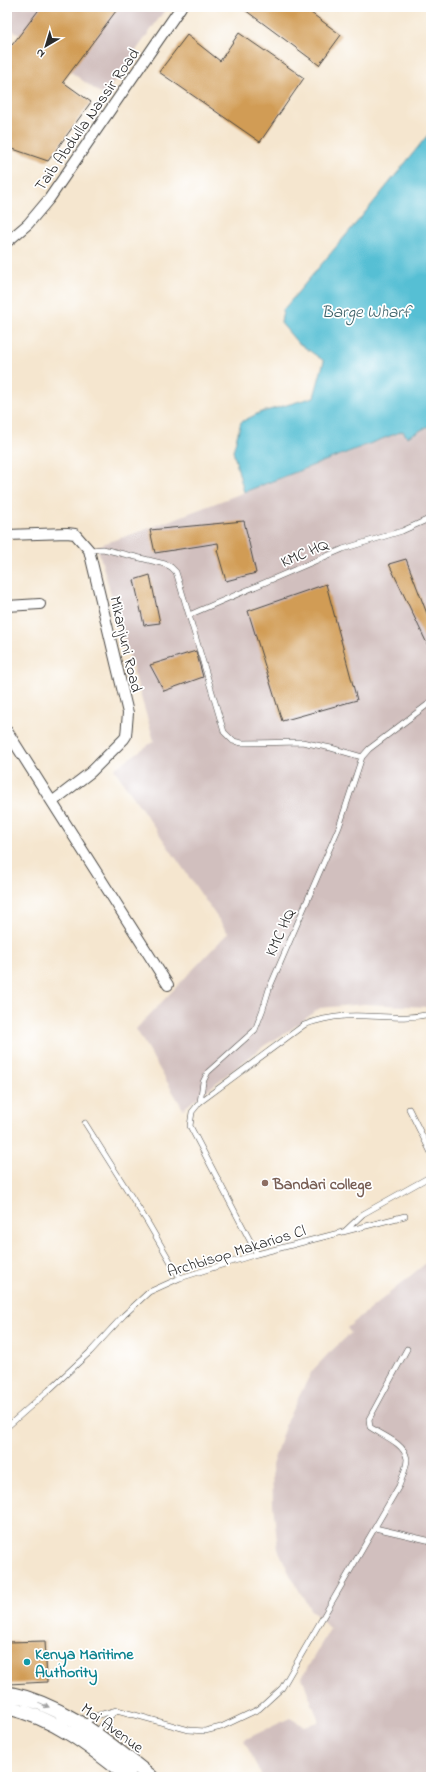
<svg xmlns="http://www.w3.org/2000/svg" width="438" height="1784" font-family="'Indie Flower',sans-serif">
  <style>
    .industrial { fill: #d1bfbe }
    .water { fill: #57bfd4; stroke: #417580 }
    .building { fill: #d19c54 }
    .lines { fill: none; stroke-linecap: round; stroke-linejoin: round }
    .service-casing { stroke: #494744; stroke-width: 6 }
    .minor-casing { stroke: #494744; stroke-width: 12 }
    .secondary-casing { stroke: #494744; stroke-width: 16 }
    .service { stroke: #fff; stroke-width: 5 }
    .minor { stroke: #fff; stroke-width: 10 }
    .secondary { stroke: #fff; stroke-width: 14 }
    .oneway { fill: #a0a0a0 }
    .education-dot { fill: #8d6e63; stroke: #fff; stroke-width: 1.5 }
    .culture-dot { fill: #0f9aa8; stroke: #fff; stroke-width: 1.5 }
    .labels { text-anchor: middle; stroke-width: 3.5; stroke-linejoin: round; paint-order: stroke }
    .street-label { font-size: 16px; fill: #2b2b2b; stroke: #fff }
    .education-label { font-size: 16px; font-weight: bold; fill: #785e54; stroke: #fff; text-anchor: start }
    .culture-label { font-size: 16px; font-weight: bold; fill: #0d838f; stroke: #fff; text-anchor: start }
    .water-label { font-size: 17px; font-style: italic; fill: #3a5f66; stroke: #fff }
  </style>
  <rect width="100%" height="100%" fill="#fff"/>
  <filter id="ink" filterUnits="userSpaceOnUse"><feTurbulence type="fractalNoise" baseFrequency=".025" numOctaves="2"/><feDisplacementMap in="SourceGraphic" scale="8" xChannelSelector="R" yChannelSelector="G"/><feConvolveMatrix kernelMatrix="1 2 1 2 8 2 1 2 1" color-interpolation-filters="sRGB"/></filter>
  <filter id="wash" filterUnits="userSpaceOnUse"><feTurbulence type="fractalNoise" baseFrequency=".012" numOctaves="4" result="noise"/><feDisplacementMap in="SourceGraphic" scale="16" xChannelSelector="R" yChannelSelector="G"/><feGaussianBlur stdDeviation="0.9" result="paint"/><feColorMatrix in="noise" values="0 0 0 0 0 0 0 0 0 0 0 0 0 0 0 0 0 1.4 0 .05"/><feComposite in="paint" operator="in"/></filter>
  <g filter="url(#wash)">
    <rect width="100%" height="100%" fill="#f5e6cf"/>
    <path class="industrial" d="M7 7H167L104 96 7 26Z
      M431 425V1005L427 1007 364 1004 320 1008 286 1033 265 1045 183 1109 136 1029 228 933 114 769 154 741 97 546 153 527 404 431 407 437Z
      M431 1259V1777H262L244 1740 290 1718 304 1726 319 1722 302 1677 330 1629 310 1609 290 1575 278 1549 273 1505 272 1465 287 1420 312 1371 329 1353 351 1333 347 1328Z"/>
    <path class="water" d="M431 131V425L407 437 403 431 244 492 233 451 241 422 259 413 314 397 324 361 297 342 281 323 283 310 373 203Z"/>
    <g id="blocks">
      <path class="building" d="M41 7H119L63 82 91 102 48 161 7 147V41L12 45Z
        M241 7H303L341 35 319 65Z
        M239 33 304 78 260 142 159 72 187 35 220 61Z
        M244 521 256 573 226 581 217 550 219 549 218 543 155 553 150 530Z
        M406 559 431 624V652L389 564Z
        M150 575 160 623 144 625 134 580Z
        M326 584 357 700 282 721 248 611Z
        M196 651 203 677 164 691 150 665Z
        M45 1641 47 1682 9 1684 8 1642Z"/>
    </g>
  </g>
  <g filter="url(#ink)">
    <use href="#blocks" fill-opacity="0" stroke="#494744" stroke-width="1"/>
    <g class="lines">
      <defs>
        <path id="service" d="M89 550 103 549 165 564 171 567 176 572 224 732 233 741 242 743 302 742 331 748 362 757
          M189 615 343 549 402 531 431 518
          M200 1102 203 1082 208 1072 255 1030 263 1009 269 989 339 827 362 757 369 749 431 702
          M409 1109 431 1153
          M85 1123 148 1223 180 1278
          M345 1231 363 1214 431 1176
          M257 1254 190 1126 192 1112 200 1102 304 1025C317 1020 331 1017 345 1016 375 1014 400 1021 431 1014
          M7 1427 49 1390 90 1352 124 1315 149 1292 180 1278 257 1254 405 1216
          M375 1528 431 1541
          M84 1724 95 1716 117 1710 189 1730 205 1731 221 1727 259 1709 282 1688 399 1486C402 1478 407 1467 407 1459 405 1443 381 1435 370 1427L369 1419 407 1349
          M97 1733 104 1722 116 1711"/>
        <path id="minor" d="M7 242 28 224 49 199 181 7
          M7 535 67 533 75 534 89 550 128 713 126 736 124 739 91 772 52 802
          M7 606 40 604
          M7 731 168 985"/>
        <path id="secondary" d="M7 1693C66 1705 105 1741 151 1777
          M7 1707C57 1719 90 1746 129 1777"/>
      </defs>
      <use href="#service" class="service-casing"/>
      <use href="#minor" class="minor-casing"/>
      <use href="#secondary" class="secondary-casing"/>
      <use href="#service" class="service"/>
      <use href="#minor" class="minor"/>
      <use href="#secondary" class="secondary"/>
    </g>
    <defs><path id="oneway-solid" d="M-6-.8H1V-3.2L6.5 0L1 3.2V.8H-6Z"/></defs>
    <use class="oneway" href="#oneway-solid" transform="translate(44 1705) rotate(23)"/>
  </g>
  <circle class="education-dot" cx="265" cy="1183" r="4"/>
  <circle class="culture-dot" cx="27" cy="1662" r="4"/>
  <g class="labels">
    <g class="street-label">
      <text transform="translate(86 119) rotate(-55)" y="6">Taib Abdulla Nassir Road</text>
      <text transform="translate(304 552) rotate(-23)" y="6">KMC HQ</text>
      <text transform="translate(127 644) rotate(77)" y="6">Mikanjuni Road</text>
      <text transform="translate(279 932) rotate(-66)" y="6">KMC HQ</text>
      <text transform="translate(236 1250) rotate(-17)" y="6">Archbisop Makarios Cl</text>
      <text transform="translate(113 1727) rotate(36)" y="6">Moi Avenue</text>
    </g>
    <g class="education-label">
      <text x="273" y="1189">Bandari college</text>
    </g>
    <g class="culture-label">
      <text x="35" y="1659">Kenya Maritime<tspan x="35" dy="18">Authority</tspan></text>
    </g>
    <g class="water-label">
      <text x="366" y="317">Barge Wharf</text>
    </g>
  </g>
  <rect width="438" height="1784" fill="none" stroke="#fff" stroke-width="24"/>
  <g transform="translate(46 46) rotate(218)" stroke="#ffffff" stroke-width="3" paint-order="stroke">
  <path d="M0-3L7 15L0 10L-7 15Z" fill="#2b2b2b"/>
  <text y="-6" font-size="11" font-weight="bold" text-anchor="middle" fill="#2b2b2b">N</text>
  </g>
</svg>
